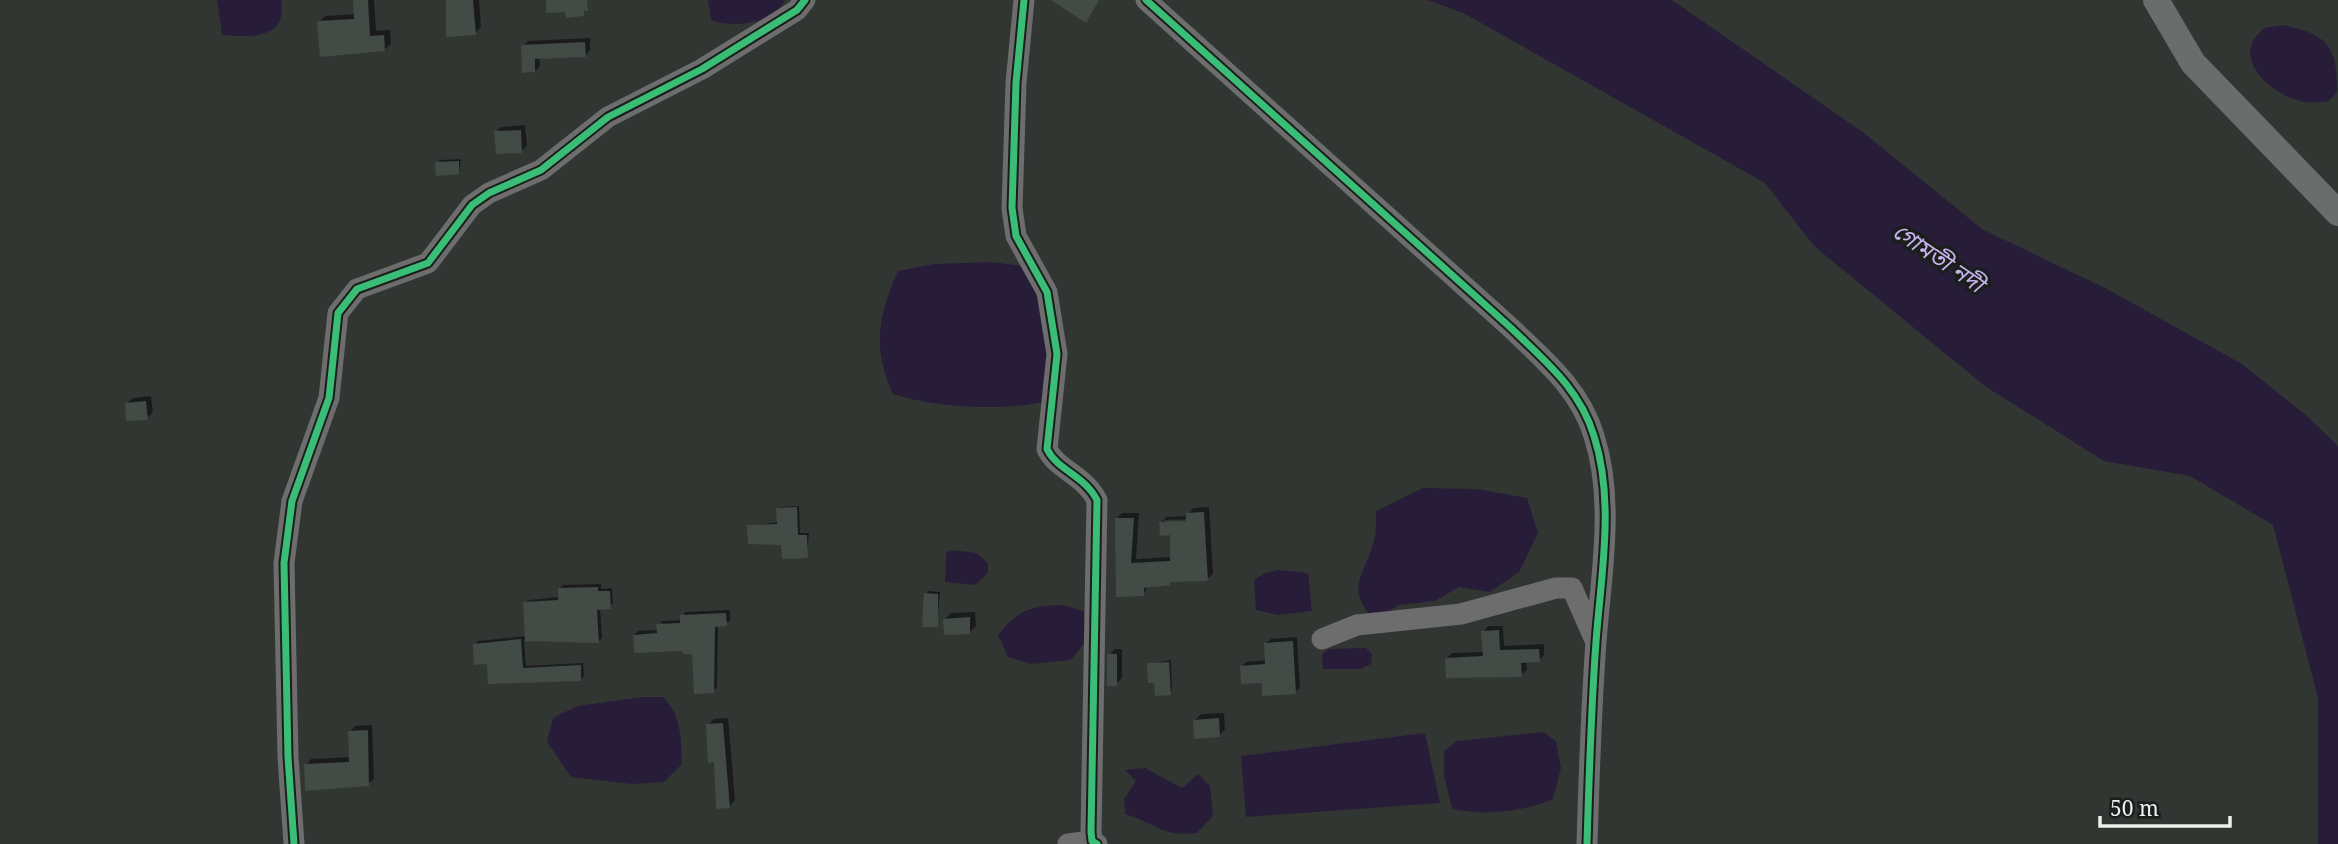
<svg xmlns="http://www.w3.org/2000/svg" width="2338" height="844" font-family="'Noto Serif','Noto Sans Bengali',serif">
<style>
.water{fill:#281d38}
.shadow{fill:#0007;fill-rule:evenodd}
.building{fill:#424b45}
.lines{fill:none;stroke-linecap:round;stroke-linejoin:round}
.minor{stroke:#6c6d6c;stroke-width:21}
.major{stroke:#6a6d6b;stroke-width:26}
.cycleway-casing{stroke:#1b1f1c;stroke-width:11}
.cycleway{stroke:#3abd76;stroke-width:7}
.labels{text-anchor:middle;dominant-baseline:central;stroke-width:7;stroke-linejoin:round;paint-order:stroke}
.water-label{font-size:23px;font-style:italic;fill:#c7b2ee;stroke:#1b1f1c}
</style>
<rect width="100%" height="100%" fill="#323633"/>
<path class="water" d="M 217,0 L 281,0 C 288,40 250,37 222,35 Z
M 708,0 L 785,0 C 774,25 733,28 711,20 Z
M 1428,0 L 1672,0 L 1864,133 L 1982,229 L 2109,290 L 2242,364 L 2307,416 L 2338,446 L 2338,844 L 2318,844 L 2318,698 L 2273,525 L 2190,476 L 2104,461 L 1986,387 L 1814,246 L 1765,183 L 1465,14 Z
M 2283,25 C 2327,34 2338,45 2337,93 L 2327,102 C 2320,102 2312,103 2305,102 C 2281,99 2239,69 2253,41 C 2255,36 2261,32 2264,28 Z
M 991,262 L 1024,266 L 1048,309 L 1051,360 L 1044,402 C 1000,411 937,408 893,394 C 872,348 878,316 898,271 L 934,264 Z
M 1423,488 L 1477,489 L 1527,498 L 1538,533 L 1519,572 L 1490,592 L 1459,587 L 1435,601 L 1399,605 L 1374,620 C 1345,587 1363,578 1373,544 C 1377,534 1376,522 1376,511 Z
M 951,550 L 977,553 L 988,563 L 988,573 L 975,585 L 945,582 L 946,553 Z
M 1278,570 L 1308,573 L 1312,611 L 1277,615 L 1256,610 L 1254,580 L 1265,573 Z
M 1063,605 L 1086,612 L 1087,640 L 1071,660 L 1031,664 L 1008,657 L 998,635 C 1019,609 1031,606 1063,605 Z
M 1366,648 L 1372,654 L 1371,664 L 1361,669 L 1323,669 L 1322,654 L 1329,649 Z
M 643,697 L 663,697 C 682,716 681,739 682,764 L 664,782 L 631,784 L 571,777 L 547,742 L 553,718 L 577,706 Z
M 1543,732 L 1556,741 L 1561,768 L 1553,799 C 1523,812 1484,816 1452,809 L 1444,775 L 1444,751 L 1457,741 Z
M 1425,733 L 1440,803 L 1246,817 L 1241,756 Z
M 1145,768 L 1182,788 L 1198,774 L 1210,786 L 1213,816 L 1197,833 C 1160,837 1158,824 1125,814 L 1124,799 L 1136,781 L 1125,770 Z"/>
<path class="shadow" d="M 355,0 L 374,0 L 376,31 L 390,30 L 391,44 L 384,50 L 319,22 L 325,16 L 355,14 Z
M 447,0 L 479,0 L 481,27 L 475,33 Z
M 590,38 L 590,50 L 586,55 L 539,57 L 540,66 L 535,71 L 523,46 L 528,41 Z
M 525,125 L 527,146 L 521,151 L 496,132 L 501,127 Z
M 461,159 L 459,173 L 437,163 L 440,160 Z
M 151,396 L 153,412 L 147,418 L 126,404 L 133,398 Z
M 799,506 L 800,533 L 809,533 L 807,556 L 749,526 L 779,522 L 780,507 Z
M 1209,507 L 1213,574 L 1207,579 L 1172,580 L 1149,585 L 1143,595 L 1118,595 L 1117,518 L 1122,513 L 1139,513 L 1136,559 L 1172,557 L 1171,533 L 1161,523 L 1166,517 L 1188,516 L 1193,508 ZM 1195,519 L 1195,522 L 1164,524 L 1164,520 Z
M 601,584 L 601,589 L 612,588 L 613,604 L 600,608 L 602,638 L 598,642 L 524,640 L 526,666 L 583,663 L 584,676 L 580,680 L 489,662 L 475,644 L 478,641 L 526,636 L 525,603 L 529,600 L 560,597 L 560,588 L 563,585 Z
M 928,591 L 940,592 L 937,625 L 926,594 Z
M 730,610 L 730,621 L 718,625 L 717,687 L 713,691 L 694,652 L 634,635 L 638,631 L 658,630 L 662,621 L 682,620 L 685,612 Z
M 975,612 L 976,626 L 970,632 L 945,619 L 951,613 Z
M 1488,626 L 1503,626 L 1504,646 L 1544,644 L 1544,655 L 1539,660 L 1526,661 L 1527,670 L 1521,675 L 1447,658 L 1452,653 L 1484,652 L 1483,632 Z
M 1297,637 L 1300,688 L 1295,692 L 1263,681 L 1242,666 L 1246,662 L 1267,660 L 1266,643 L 1271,639 Z
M 1115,649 L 1122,649 L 1122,678 L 1116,684 L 1109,655 Z
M 1171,660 L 1172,690 L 1170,693 L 1148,664 Z
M 1224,713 L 1225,729 L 1219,736 L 1194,721 L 1201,714 Z
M 728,718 L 735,800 L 729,807 L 708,725 L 714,719 Z
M 372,725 L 374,779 L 368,784 L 306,765 L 311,759 L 351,757 L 350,732 L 355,726 Z"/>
<path class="building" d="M 353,0 L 368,0 L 370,36 L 384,35 L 385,51 L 320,57 L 317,21 L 354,19 Z
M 446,0 L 473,0 L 476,35 L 446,37 Z
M 546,0 L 587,0 L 588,11 L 584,11 L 584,16 L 566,18 L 565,12 L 546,13 Z
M 1051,0 L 1099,0 L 1086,23 Z
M 585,42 L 586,57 L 535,59 L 535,72 L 522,73 L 521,45 Z
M 521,130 L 522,153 L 496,154 L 494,131 Z
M 459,161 L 459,174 L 436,176 L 435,162 Z
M 146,401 L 148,420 L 126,421 L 125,403 Z
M 797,507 L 798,535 L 807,535 L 808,558 L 782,559 L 781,545 L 748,544 L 747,525 L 777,524 L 776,508 Z
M 1204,512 L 1208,581 L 1170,582 L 1170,585 L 1144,588 L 1144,596 L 1116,597 L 1115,518 L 1134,518 L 1131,563 L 1170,561 L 1170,535 L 1160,536 L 1159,522 L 1186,521 L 1186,513 Z
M 598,587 L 598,591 L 610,591 L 611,609 L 597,610 L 599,643 L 525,641 L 523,602 L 558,600 L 558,588 Z
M 924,593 L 938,594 L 938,627 L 922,627 Z
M 726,613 L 727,626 L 715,627 L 714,693 L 694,694 L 692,654 L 683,654 L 683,651 L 634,653 L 633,635 L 657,633 L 656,624 L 680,623 L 680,615 Z
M 970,617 L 970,634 L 944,635 L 943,619 Z
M 1499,630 L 1500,650 L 1539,649 L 1540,662 L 1521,663 L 1522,677 L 1446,678 L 1445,658 L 1483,656 L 1481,631 Z
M 521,639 L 523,668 L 581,665 L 581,681 L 488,684 L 487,664 L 474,665 L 473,644 Z
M 1293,641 L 1296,694 L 1262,696 L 1262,683 L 1241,684 L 1240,666 L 1265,664 L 1264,643 Z
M 1107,654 L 1117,654 L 1117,686 L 1107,686 Z
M 1169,662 L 1171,695 L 1155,696 L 1154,683 L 1148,683 L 1147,663 Z
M 1219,718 L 1220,737 L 1194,739 L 1193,720 Z
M 723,723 L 730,808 L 716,809 L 714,762 L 708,763 L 706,724 Z
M 368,730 L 369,786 L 305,791 L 304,764 L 349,762 L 348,731 Z"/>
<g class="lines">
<path class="minor" d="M 1024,0 L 1016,83 L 1012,208 L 1016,236 L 1047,292 L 1057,354 L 1047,449 C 1057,470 1084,475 1097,500 L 1091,832 L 1092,841 L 1097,844
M 1146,0 L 1511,328 C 1545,361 1580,389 1594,436 C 1615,501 1601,575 1596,642 C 1591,709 1589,777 1587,844
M 1322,639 L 1357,625 L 1461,614 L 1556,588 L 1572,588 L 1594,638
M 294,844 L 288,757 L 284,563 L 292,501 L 329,398 L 338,313 L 357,289 L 428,263 L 472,205 L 489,193 L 541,170 L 608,117 L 702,69 L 797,10 L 805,0
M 1068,844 L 1092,841"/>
<path class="major" d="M 2156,0 L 2193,63 L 2338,213"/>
<g class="cycleway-casing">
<path id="cycleway" d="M 1024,0 L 1016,83 L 1012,208 L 1016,236 L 1047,292 L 1057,354 L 1047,449 C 1057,470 1084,475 1097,500 L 1091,832 L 1092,841 L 1097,844
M 1146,0 L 1511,328 C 1545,361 1580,389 1594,436 C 1615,501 1601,575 1596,642 C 1591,709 1589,777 1587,844
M 294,844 L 288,757 L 284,563 L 292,501 L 329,398 L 338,313 L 357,289 L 428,263 L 472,205 L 489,193 L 541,170 L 608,117 L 702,69 L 797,10 L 805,0"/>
</g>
<use href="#cycleway" class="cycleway"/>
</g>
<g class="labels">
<g class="water-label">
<text transform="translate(1939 257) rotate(34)">গোমতী নদী</text>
</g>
</g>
<path d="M2100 816v10h130v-10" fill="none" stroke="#edf2ee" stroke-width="3.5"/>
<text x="2110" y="816" font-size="21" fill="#edf2ee" stroke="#1b1f1c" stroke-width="5" paint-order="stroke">50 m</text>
</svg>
